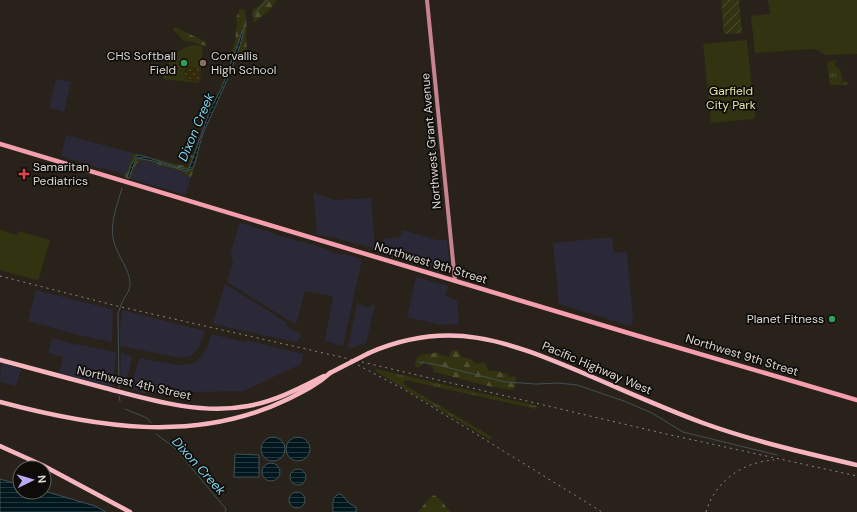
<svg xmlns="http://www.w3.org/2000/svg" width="857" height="512" font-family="'DM Sans',sans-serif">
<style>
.commercial{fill:#2b2838}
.grass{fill:url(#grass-tufts)}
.forest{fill:url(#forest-firs)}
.sand{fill:url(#sand-dots)}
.park{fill:#323311;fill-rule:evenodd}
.garden{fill:url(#garden-furrows)}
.water{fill:url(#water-rules);stroke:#425154}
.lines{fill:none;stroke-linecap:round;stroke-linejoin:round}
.stream{stroke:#425154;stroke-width:1}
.secondary{stroke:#c7838f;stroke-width:4}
.primary{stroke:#f69eae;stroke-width:4.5}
.trunk{stroke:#f7b5c0;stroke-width:4.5}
.rail{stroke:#8c8782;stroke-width:1;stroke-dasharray:2 4;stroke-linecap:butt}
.trunk-bridge{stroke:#f7b5c0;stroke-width:4.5}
.leisure-dot{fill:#2e9e5b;stroke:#0e0c09;stroke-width:1.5}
.education-dot{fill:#8d6e63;stroke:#0e0c09;stroke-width:1.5}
.health-dot{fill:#e0444e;stroke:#0e0c09;stroke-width:1.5}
.labels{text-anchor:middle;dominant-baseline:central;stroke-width:3.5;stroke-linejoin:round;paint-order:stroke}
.poi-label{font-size:12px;fill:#dcd8d3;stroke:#0e0c09;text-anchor:end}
.park-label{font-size:12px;fill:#e2e69c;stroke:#0e0c09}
.street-label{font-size:12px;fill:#dcd8d3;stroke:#0e0c09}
.water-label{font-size:13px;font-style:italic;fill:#79d6ee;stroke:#0e0c09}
</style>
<defs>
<pattern id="grass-tufts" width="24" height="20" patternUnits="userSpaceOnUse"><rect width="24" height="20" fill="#323311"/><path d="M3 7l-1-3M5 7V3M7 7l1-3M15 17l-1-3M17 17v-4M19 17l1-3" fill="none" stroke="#4f5033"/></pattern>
<pattern id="forest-firs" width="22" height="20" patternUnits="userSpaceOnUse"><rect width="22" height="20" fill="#323311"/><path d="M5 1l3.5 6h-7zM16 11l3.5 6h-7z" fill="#4f5033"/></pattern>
<pattern id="sand-dots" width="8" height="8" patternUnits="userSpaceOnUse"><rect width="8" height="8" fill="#322a09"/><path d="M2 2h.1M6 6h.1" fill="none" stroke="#4f482c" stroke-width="1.8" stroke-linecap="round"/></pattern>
<pattern id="garden-furrows" width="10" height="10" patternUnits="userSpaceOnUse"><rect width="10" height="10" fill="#323311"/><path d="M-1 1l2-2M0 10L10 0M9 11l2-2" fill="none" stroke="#4f5033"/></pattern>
<pattern id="water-rules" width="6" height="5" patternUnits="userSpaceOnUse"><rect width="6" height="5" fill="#00171e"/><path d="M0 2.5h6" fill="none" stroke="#25383e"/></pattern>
</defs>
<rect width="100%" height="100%" fill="#28221b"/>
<path class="commercial" d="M 56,79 L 71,82 L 64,112 L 49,108 Z
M 66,135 L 133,153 L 125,177 L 123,176 L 122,174 L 104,168 L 100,169 L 99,168 L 61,156 Z
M 143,160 L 183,172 L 185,175 L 191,177 L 185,195 L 131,179 L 136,165 Z
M 313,193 L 336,200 L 371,198 L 375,249 L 335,238 L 315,234 L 317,227 Z
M 241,223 L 271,232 L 276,235 L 285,237 L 300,242 L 304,242 L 326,249 L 335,253 L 342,255 L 344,254 L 362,259 L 343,346 L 325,341 L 333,296 L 305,291 L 296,325 L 227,282 L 233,263 L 231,253 L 232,248 L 239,224 Z
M 402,230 L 437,240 L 447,240 L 450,273 L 385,255 L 383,239 L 400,237 Z
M 612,237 L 614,253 L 627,252 L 633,321 L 631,326 L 559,304 L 553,243 Z
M 416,277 L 448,286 L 445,296 L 457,300 L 459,324 L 441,325 L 407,317 Z
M 225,284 L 286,322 L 286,326 L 299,333 L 301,336 L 297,342 L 295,342 L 213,324 Z
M 36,290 L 111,309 L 113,311 L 112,342 L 75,334 L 28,321 Z
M 357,304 L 370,308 L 372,304 L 375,305 L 366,343 L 349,349 L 348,347 Z
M 122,310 L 205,331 L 199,347 L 191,356 L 180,358 L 120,346 L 120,327 Z
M 211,334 L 245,342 L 246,340 L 303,354 L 301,364 L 244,391 L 142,393 L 134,390 L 132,388 L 132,383 L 139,358 L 178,365 L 190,364 L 197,361 L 202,355 L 207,348 Z
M 52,338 L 73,344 L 81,345 L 116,352 L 116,358 L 114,374 L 111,387 L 59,373 L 63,357 L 48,353 Z
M 121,353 L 130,356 L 132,358 L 126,384 L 122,388 L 120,379 Z
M 1,363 L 21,369 L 16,386 L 0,382 Z"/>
<path class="grass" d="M 834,60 L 838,60 L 835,62 L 835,66 L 840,69 L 841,76 L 842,76 L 843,82 L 847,81 L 848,84 L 853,84 L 842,85 L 841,78 L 841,85 L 830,85 L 827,63 Z
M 376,369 L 537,406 L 536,409 L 405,380 L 403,384 L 492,437 L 490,440 L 375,371 Z"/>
<path class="forest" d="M 264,0 L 277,0 L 268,12 L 254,22 L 252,9 L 258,7 Z
M 240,9 L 245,10 L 247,31 L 246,39 L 247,51 L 244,51 L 244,59 L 240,59 L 236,57 L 244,31 L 243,30 L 234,56 L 230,55 L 235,42 L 237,22 L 236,18 Z
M 175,27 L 206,42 L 206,46 L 192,42 L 183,41 L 179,35 L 173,30 Z
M 133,153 L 188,167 L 191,155 L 194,156 L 189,169 L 186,170 L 139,155 L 134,158 L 127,178 L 125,177 Z
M 196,156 L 198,157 L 191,177 L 185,175 L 183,172 L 143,160 L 136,164 L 131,179 L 129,178 L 136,159 L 138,158 L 188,171 L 193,167 Z
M 457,350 L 462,357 L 470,359 L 476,364 L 484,362 L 489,371 L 497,371 L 507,374 L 509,377 L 515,376 L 516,378 L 515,388 L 512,390 L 488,386 L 434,372 L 433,367 L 425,362 L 422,364 L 418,368 L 415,366 C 417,349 426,357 436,352 L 442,355 L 449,357 L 451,351 Z
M 434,495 L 442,501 L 446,507 L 451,512 L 418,512 C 421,508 430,497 434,495 Z"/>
<path class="sand" d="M 190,66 L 195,66 L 197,69 L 200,68 L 199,79 L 196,81 L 185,79 L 186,77 L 184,71 Z"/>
<path class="park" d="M 768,0 L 857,0 L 857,54 L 825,55 L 818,50 L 810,49 L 755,53 L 751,16 L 770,14 Z
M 746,40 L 747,41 L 755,118 L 753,119 L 711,123 L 703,44 Z
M 195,45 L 203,46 L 200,80 L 197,83 L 163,79 C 165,62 177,47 195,45 ZM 188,66 L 193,66 L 197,69 L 200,69 L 199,79 L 196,81 L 185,79 L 186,77 L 184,71 Z
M 0,230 L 17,235 L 18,231 L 50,240 L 39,278 L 37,280 L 0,270 Z"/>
<path class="garden" d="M 721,0 L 739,0 L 742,33 L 724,34 Z"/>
<path class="water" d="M 243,30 L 244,31 C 235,66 219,98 204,131 C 199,143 198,157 192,169 L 186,171 L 153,161 L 138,158 L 136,159 L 129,178 L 127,178 L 131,165 L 137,155 C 148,156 183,171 189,169 L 210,110 L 222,87 Z
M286 449a12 12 0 1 1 24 0a12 12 0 1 1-24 0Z
M261 449a12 12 0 1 1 24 0a12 12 0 1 1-24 0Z
M 235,454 L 259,455 L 259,477 L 234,477 Z
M262 472a9 9 0 1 1 18 0a9 9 0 1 1-18 0Z
M290 477a8 8 0 1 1 16 0a8 8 0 1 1-16 0Z
M 0,479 L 20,485 L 20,492 L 44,491 L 95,506 L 106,512 L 0,512 Z
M289 500a8 8 0 1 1 16 0a8 8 0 1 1-16 0Z
M 340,494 L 342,495 L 349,503 L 356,507 L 356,512 L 333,512 C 333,505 331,496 340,494 Z"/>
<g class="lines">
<path class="stream" d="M 253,15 L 267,0
M 243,30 L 246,21
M 419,362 L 434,364 L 505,382 L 536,384 L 558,383 L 577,385 L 624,401 L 652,413 L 683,432 L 777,455
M 119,388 L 118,314 C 119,311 120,308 121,305 C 123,298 131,291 130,282 C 129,269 119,258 115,245 C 108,227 117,206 122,188
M 119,396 L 120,401
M 125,409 L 147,418 L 151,423
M 156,434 L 175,448 L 226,509 L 225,512"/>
<path class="secondary" d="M 427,0 L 455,281"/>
<path class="primary" d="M 0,144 L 635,335 L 857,400"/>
<path class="trunk" d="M 369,353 C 449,318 507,341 583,373 C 623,390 662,408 703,423 C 753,441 805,453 857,465
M 0,360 C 35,369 70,379 105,388 C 151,400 200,415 248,406 C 276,401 300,388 324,376
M 0,402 C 94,427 195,444 286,400 C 302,392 317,385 330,373
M 0,446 L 42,465 L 130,512"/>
<path class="rail" d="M 0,276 L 117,306 L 341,357 L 666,434 L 857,476
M 358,365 L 405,390 L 602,512
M 706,512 C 715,481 743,462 774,460"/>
<path class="trunk-bridge" d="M 330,373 L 369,353"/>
</g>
<g class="leisure-dot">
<circle cx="184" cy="63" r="4"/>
<circle cx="832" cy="319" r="4"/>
</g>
<circle class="education-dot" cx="203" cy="63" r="4"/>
<path class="health-dot" d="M22 168h4v4h4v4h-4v4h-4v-4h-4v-4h4z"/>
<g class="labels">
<g class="poi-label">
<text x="176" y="56">CHS Softball<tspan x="176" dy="14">Field</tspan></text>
<text x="211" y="56" text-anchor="start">Corvallis<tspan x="211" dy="14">High School</tspan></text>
<text x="33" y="167" text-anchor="start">Samaritan<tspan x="33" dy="14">Pediatrics</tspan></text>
<text x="824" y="319">Planet Fitness</text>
</g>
<g class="park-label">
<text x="731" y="91">Garfield<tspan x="731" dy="14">City Park</tspan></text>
</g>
<g class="street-label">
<text transform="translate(431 141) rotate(-95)">Northwest Grant Avenue</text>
<text transform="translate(431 263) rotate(17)">Northwest 9th Street</text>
<text transform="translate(742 355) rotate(17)">Northwest 9th Street</text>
<text transform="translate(597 368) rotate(23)">Pacific Highway West</text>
<text transform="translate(134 383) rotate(13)">Northwest 4th Street</text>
</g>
<g class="water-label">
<text transform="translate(196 127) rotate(-67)">Dixon Creek</text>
<text transform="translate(199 466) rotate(48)">Dixon Creek</text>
</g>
</g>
<g transform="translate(32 480) rotate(85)"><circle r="19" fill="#0e0c09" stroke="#605e5a"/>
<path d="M0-3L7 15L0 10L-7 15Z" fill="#b9abf7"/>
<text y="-6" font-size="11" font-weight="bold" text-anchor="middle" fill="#dcd8d3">N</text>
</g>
</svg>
